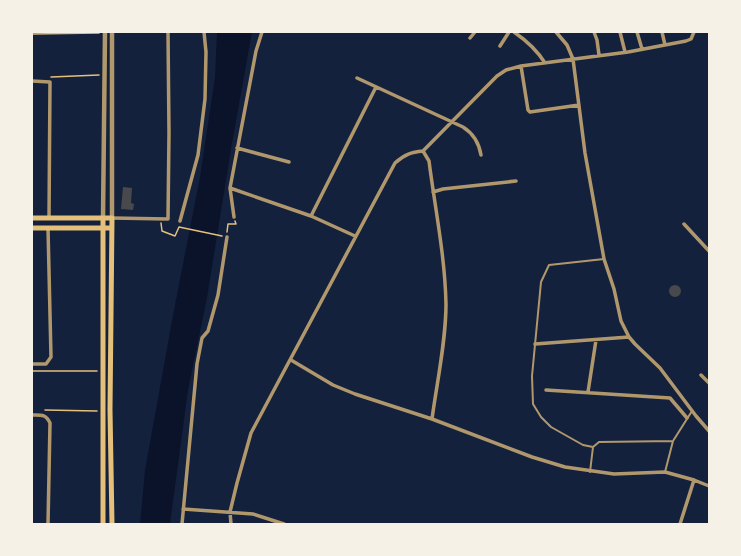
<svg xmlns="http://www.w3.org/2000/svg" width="741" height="556" font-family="'PT Sans',sans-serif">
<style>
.water{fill:#0b132b}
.building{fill:#48494c}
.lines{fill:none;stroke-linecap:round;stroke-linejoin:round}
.path{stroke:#e5c07b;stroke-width:1.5}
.service{stroke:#b1986c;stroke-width:2}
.minor{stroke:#b1986c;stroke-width:3.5}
.tertiary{stroke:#b1986c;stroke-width:4.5}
.secondary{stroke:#e5c07b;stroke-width:5}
</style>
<rect width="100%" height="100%" fill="#14213d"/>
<path class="water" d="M 217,32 L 252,32 L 231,149 L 207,298 L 188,390 L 170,524 L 140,524 L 145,470 L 173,315 L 200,177 L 215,77 Z"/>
<path class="building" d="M 123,187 L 132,188 L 131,203 L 134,204 L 133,210 L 121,209 Z
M669 291a6 6 0 1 1 12 0a6 6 0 1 1-12 0Z"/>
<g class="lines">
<path class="path" d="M 32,34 L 99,33
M 51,77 L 99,75
M 161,223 L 162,231 L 175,236 L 179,227 L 222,236
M 227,232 L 228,224 L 236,224 L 235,221
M 32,371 L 97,371
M 45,410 L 97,411"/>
<path class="service" d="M 593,447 L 583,445 L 551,427 L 541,417 L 533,404 L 532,376 L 541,282 L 549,265 L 604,259
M 590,472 L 593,447 L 599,442 L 673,441
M 665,472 L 673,441 L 692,411"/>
<path class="minor" d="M 514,32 C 527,41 537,50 545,63
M 556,32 L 567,45 L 573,59 L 585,153 L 604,259 L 614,289 L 621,321 L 629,337 L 635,344 L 660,368 L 696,416 L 709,431
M 594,32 L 597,40 L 599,55
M 620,32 L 625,52
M 637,32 L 642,49
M 662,32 L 665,45
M 470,38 L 475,32
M 500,46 L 509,32
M 521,66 L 528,110 L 530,112 L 579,105
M 357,78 L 463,127 C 474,134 479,143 481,155
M 32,81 L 50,82 L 49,218
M 237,148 L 289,162
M 423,151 L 429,161 C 435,208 445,256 446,304 C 446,341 437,382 432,419
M 230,188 L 311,216 L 355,236
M 433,192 L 443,189 L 516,181
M 311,216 L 376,87
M 234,217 L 230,188 L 256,51 L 262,32
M 112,218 L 168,219 L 169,133 L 168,32
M 180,221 L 198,155 L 205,99 L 206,52 L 204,32
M 684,224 L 709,251
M 535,344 L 629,337
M 291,360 L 333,385 L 355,394 L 432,419 L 532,457 L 565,467 L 614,474 L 665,472 L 694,480 L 709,486
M 32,364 L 46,364 L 51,357 L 48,228
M 701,375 L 709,383
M 546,390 L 670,398 L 687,418
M 588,392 L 596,340
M 32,415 C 41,415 46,414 50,423 L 48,524
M 183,509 L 253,514 L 284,524
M 182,524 L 197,364 L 202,338 L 208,331 L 218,295 L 227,237
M 231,524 L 230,512 L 237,483 L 251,433 L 395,163 C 404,155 411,152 423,151 L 497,76 L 506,70 L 521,66 L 628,52 L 686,41 L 691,39 L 694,32
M 680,524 L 694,480"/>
<path class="tertiary" d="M 112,32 L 112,218
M 103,218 L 105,32"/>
<path class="secondary" d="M 32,218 L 112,218 L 110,410 L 112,524
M 32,228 L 112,228
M 103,524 L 103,218"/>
</g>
<rect width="741" height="556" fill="none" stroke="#f6f1e7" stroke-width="66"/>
</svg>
